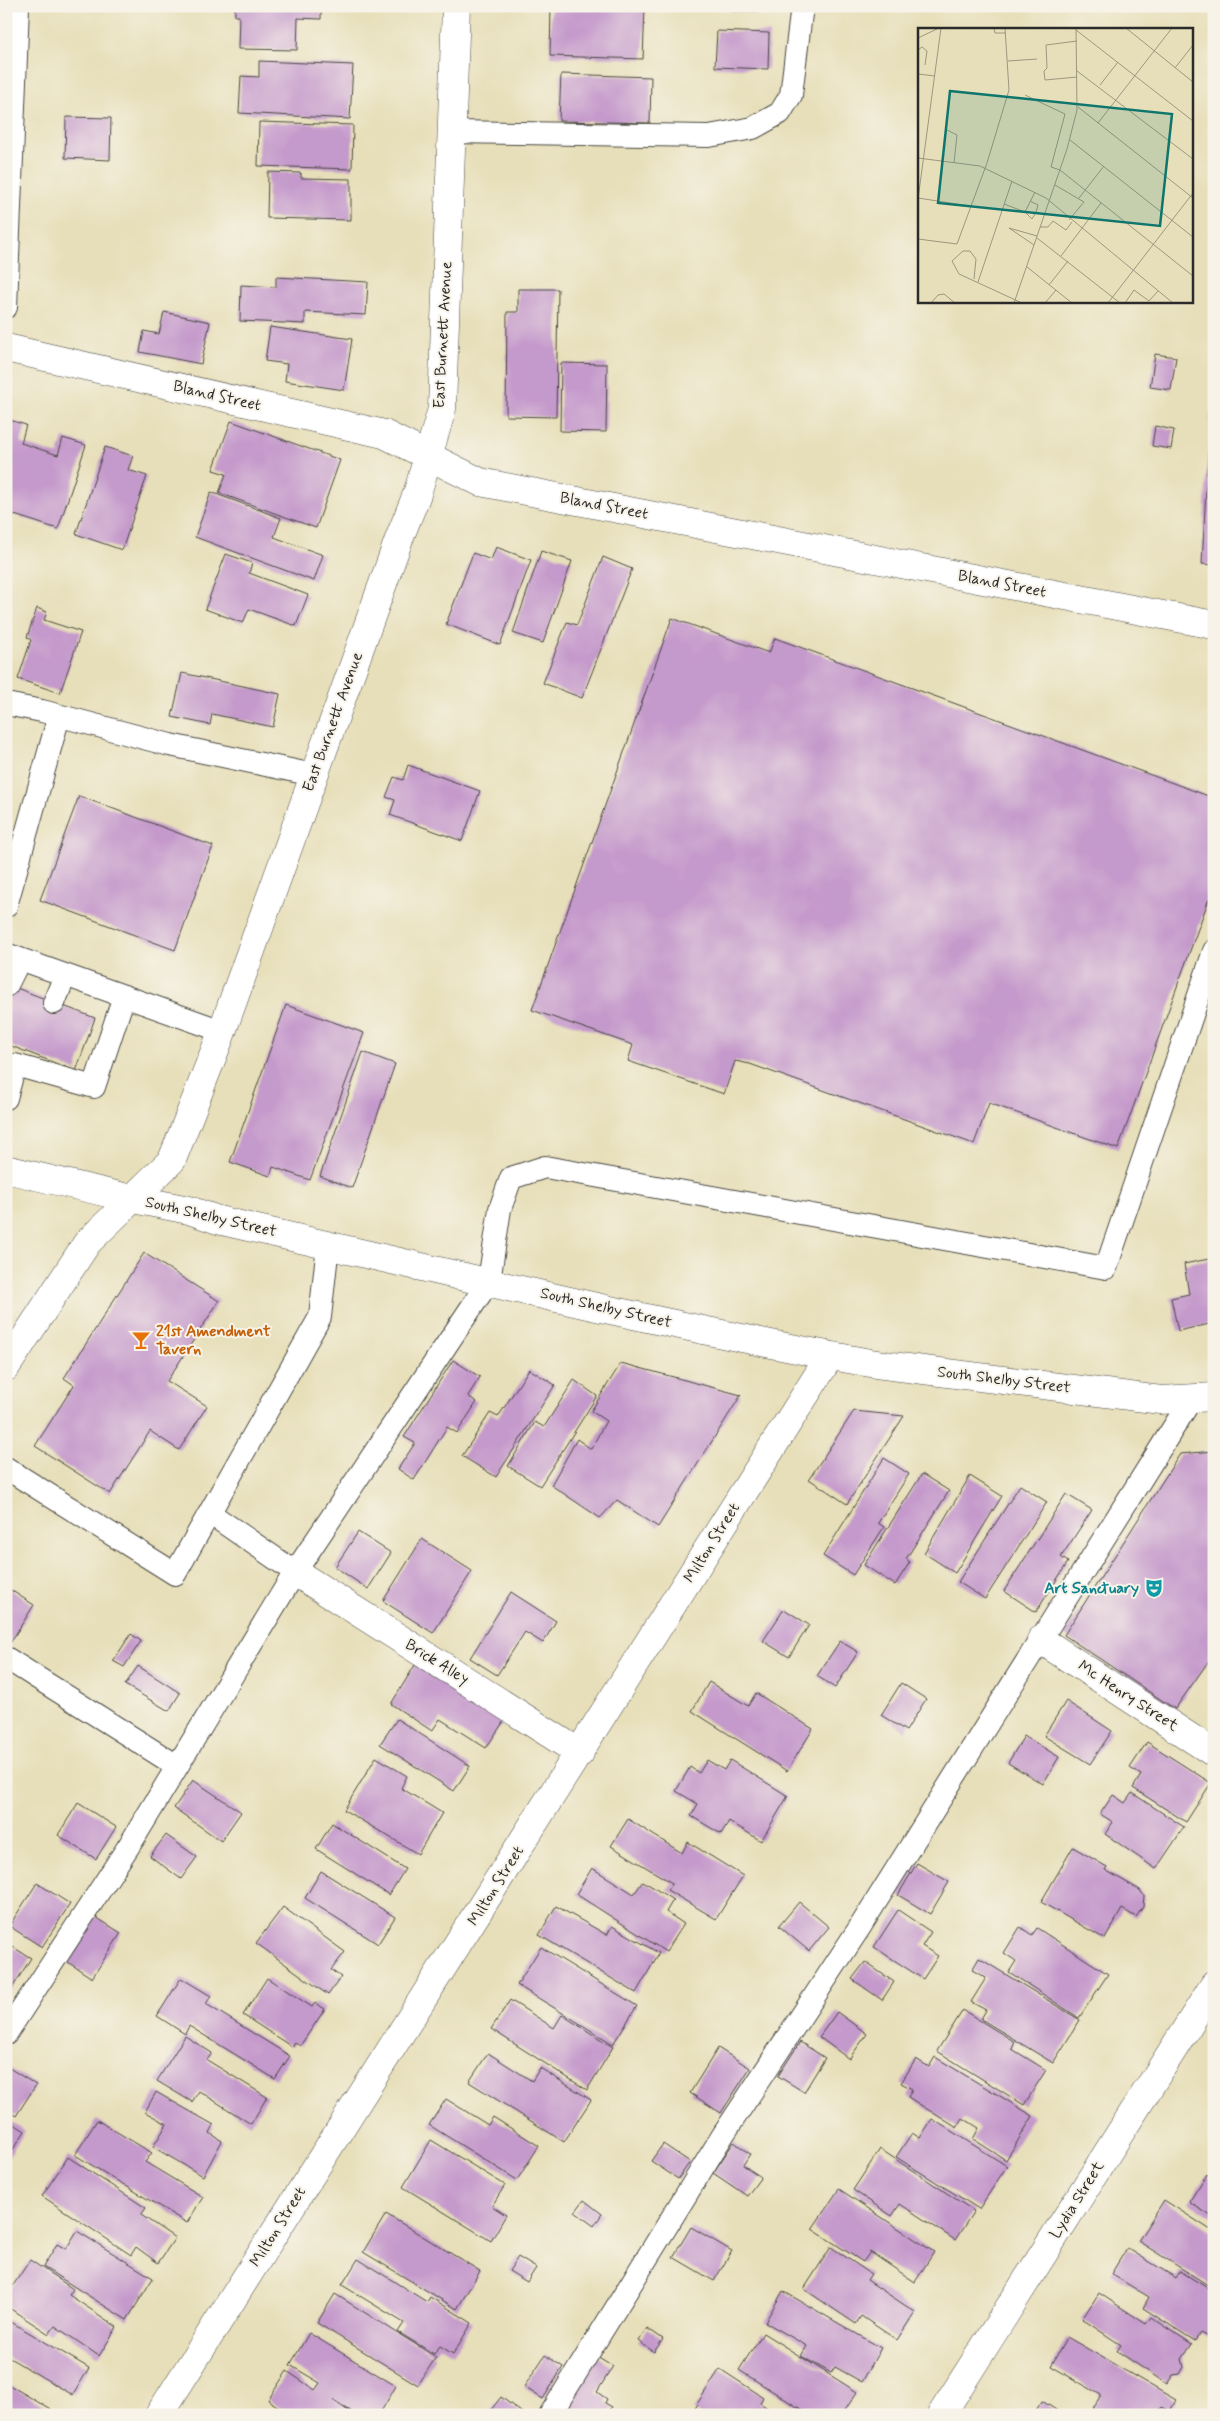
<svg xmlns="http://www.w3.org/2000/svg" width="1220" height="2421" font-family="Mynerve,sans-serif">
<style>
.building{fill:#c499cb}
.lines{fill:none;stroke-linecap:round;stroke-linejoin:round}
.service-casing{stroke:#474640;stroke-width:24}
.minor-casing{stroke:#474640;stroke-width:29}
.tertiary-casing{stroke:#474640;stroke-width:29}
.secondary-casing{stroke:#474640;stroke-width:29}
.service{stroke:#fff;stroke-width:22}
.minor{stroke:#fff;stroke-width:28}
.tertiary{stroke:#fff;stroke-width:28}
.secondary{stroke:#fff;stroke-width:28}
.labels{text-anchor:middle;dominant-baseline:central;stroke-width:4;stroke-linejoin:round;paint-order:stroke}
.street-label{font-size:16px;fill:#2b2b2b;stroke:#f7f3e8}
.food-label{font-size:16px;font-weight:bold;fill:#c56008;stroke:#f7f3e8;text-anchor:start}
.culture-label{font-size:16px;font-weight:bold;fill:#0d838f;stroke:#f7f3e8;text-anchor:end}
.inset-road{fill:none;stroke:#9c9780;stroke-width:1}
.view{fill:#0f766e;fill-opacity:0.15;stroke:#0f766e;stroke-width:2.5}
.inset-edge{fill:none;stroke:#2b2b2b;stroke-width:2.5}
</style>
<rect width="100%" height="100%" fill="#f7f3e8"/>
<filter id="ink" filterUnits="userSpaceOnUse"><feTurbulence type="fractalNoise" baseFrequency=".02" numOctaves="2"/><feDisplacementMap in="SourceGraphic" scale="10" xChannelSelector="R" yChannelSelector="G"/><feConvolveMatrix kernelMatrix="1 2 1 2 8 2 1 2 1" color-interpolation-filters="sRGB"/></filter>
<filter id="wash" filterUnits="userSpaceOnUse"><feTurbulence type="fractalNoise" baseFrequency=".0096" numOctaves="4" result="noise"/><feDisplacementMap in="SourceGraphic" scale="20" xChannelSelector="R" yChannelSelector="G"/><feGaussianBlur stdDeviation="1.12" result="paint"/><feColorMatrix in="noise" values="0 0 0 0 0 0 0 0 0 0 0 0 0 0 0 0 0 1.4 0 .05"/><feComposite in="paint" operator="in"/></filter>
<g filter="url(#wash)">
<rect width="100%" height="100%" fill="#e7dfb9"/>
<g id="blocks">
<path class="building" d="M 235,6 L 321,6 L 321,19 L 298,18 L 297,50 L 238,49 L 239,16 L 235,16 Z
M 551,6 L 645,6 L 643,59 L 550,56 Z
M 731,6 L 768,6 L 768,11 L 732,11 Z
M 717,31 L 769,33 L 768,69 L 715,67 Z
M 259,61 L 353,65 L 350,119 L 239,113 L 241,76 L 259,77 Z
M 561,74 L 651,77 L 650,123 L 559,121 Z
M 66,117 L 111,118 L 110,160 L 65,158 Z
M 259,122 L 353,125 L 352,169 L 258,166 Z
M 268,172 L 301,173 L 301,178 L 351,179 L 351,220 L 267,218 Z
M 276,277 L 368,282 L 366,315 L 305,312 L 305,324 L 240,321 L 241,285 L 276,287 Z
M 518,289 L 558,289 L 556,417 L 506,416 L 507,312 L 518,312 Z
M 164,312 L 210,322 L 201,364 L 140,352 L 144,331 L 159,334 Z
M 270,327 L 352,339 L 344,390 L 285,381 L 287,364 L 265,361 Z
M 1155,354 L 1176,357 L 1171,390 L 1150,387 Z
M 561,363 L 607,364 L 606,432 L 560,431 Z
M 1210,413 L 1214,413 L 1214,565 L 1202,564 Z
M 6,419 L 26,425 L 21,443 L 58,455 L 63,438 L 86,445 L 58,529 L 8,513 L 6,517 Z
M 231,421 L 340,460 L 316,528 L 219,493 L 226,474 L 213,470 Z
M 1155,426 L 1174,430 L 1171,449 L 1152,446 Z
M 105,447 L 133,456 L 128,470 L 147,476 L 122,550 L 76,534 Z
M 211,492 L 281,518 L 274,537 L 323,555 L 314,581 L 195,537 Z
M 496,547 L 531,560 L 500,645 L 446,624 L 473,553 L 491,560 Z
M 541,551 L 572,561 L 543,643 L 513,633 Z
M 226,554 L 252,563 L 249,573 L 308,595 L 296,626 L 249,609 L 243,623 L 205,609 Z
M 603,557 L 632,569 L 582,698 L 543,683 L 567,622 L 577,625 Z
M 37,608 L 47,612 L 44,620 L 81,632 L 60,693 L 18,679 L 31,640 L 27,637 Z
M 672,618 L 769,653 L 775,638 L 1214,798 L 1214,885 L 1118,1149 L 989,1103 L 974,1144 L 750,1064 L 735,1061 L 724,1094 L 628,1061 L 633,1045 L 532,1010 Z
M 182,673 L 280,694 L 273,727 L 212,714 L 210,725 L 172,717 Z
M 408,765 L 480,791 L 462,841 L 390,815 L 395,800 L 386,797 L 394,777 L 403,780 Z
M 79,796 L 213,846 L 175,950 L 40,900 Z
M 6,984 L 95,1018 L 76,1071 L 6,1044 Z
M 286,1005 L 364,1033 L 310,1180 L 273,1167 L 270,1176 L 230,1162 Z
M 363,1052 L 395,1064 L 352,1188 L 320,1176 Z
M 144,1253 L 219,1301 L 167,1381 L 207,1406 L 179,1450 L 150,1431 L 110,1494 L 35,1446 L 74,1385 L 64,1378 Z
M 1214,1258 L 1214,1323 L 1178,1331 L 1171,1298 L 1189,1294 L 1184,1264 Z
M 453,1360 L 480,1377 L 468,1396 L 477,1402 L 457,1433 L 447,1427 L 414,1480 L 398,1469 L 415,1443 L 404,1437 Z
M 621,1363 L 741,1395 L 658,1527 L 617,1500 L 600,1518 L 551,1485 L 577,1439 L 591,1449 L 606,1421 L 591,1411 Z
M 529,1369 L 555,1385 L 496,1477 L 462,1456 L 490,1413 L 498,1417 Z
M 574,1380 L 597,1396 L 540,1486 L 508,1466 L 535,1422 L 544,1427 Z
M 854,1411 L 904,1416 L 847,1504 L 809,1479 Z
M 1214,1451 L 1214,1666 L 1208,1662 L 1175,1709 L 1064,1635 L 1180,1454 Z
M 884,1458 L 909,1474 L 878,1523 L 884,1527 L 853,1575 L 823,1556 Z
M 922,1474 L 949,1491 L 906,1559 L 910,1562 L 895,1585 L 864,1565 Z
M 970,1476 L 1002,1496 L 955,1573 L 924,1553 Z
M 1020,1485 L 1047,1502 L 985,1599 L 958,1582 Z
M 1066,1494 L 1092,1510 L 1061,1557 L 1068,1562 L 1036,1612 L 1004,1591 Z
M 358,1532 L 391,1553 L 368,1589 L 335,1567 Z
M 422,1539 L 472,1571 L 433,1633 L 383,1601 Z
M 6,1587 L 34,1605 L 10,1643 L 6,1641 Z
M 511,1592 L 556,1621 L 543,1643 L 525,1632 L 497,1675 L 470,1658 Z
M 784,1609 L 809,1625 L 789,1657 L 763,1641 Z
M 131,1634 L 141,1641 L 124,1667 L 113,1661 Z
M 840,1641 L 858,1652 L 835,1688 L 817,1676 Z
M 415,1665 L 504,1721 L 486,1748 L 440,1719 L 432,1731 L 391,1704 Z
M 138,1666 L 180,1693 L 169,1711 L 125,1685 Z
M 709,1682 L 748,1706 L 756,1693 L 813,1729 L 787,1771 L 692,1711 Z
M 901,1683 L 926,1699 L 906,1731 L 881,1715 Z
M 1066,1701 L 1112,1731 L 1090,1764 L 1044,1736 Z
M 397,1719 L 470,1766 L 454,1791 L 380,1744 Z
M 1024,1736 L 1059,1757 L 1043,1784 L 1008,1763 Z
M 1147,1742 L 1211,1783 L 1186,1822 L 1133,1788 L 1141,1775 L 1130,1768 Z
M 376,1757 L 407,1776 L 401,1788 L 442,1813 L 418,1854 L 344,1810 Z
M 707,1760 L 724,1770 L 730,1760 L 788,1796 L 761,1841 L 729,1821 L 721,1834 L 691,1816 L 698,1804 L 676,1791 L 690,1767 L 699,1773 Z
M 193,1780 L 241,1812 L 221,1841 L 174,1808 Z
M 1132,1793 L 1184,1827 L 1156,1869 L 1105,1834 L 1113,1822 L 1100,1814 L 1113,1795 L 1125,1803 Z
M 78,1803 L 116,1827 L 96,1859 L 58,1835 Z
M 628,1819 L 682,1853 L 688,1842 L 743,1876 L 716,1919 L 667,1890 L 672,1883 L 611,1846 Z
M 332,1823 L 405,1869 L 389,1895 L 316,1849 Z
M 166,1835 L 197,1857 L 181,1879 L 150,1856 Z
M 1073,1847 L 1107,1867 L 1105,1870 L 1140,1890 L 1144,1896 L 1143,1907 L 1136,1917 L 1122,1909 L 1105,1939 L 1041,1902 Z
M 917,1863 L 949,1882 L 930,1914 L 898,1895 Z
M 592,1868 L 634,1894 L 643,1881 L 673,1900 L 666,1912 L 684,1924 L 666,1952 L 576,1894 Z
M 321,1871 L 395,1917 L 378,1944 L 305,1898 Z
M 37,1883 L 70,1904 L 42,1947 L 9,1926 Z
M 799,1902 L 829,1927 L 809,1951 L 779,1926 Z
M 556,1906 L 607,1935 L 612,1926 L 659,1953 L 636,1993 L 539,1935 Z
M 283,1907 L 345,1952 L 331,1970 L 341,1977 L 328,1995 L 256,1943 Z
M 898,1910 L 931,1932 L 922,1946 L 938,1956 L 923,1979 L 874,1947 Z
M 94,1916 L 121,1933 L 92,1978 L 66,1961 Z
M 1020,1927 L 1032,1935 L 1037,1928 L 1108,1974 L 1079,2018 L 1009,1972 L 1016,1961 L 1004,1953 Z
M 6,1943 L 31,1958 L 9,1993 L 6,1991 Z
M 541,1947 L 637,2006 L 613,2044 L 517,1985 Z
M 979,1958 L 1080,2020 L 1053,2063 L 981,2019 L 986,2010 L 971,2002 L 986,1978 L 972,1970 Z
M 865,1962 L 894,1982 L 882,2000 L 852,1979 Z
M 181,1978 L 211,1996 L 206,2004 L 290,2056 L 275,2079 L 189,2026 L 185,2034 L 157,2016 Z
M 267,1978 L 312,2007 L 315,2003 L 325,2009 L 300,2046 L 295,2042 L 292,2047 L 243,2015 Z
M 510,2000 L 554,2028 L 562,2015 L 613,2047 L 587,2090 L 491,2029 Z
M 963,2010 L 1015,2042 L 1012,2049 L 1046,2070 L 1024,2105 L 937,2051 Z
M 837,2012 L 867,2034 L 849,2059 L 819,2037 Z
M 185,2036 L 212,2053 L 207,2060 L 267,2097 L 251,2124 L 199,2091 L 192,2102 L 157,2081 Z
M 800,2042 L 825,2058 L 804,2092 L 778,2076 Z
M 718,2048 L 750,2068 L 721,2113 L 690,2093 Z
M 488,2053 L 532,2081 L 540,2068 L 591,2100 L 564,2142 L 469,2082 Z
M 935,2057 L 1033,2116 L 1006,2160 L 973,2139 L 979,2128 L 963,2118 L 957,2128 L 908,2097 L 912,2089 L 901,2083 L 916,2059 L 929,2067 Z
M 6,2066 L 36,2085 L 16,2116 L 6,2110 Z
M 156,2092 L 214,2125 L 210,2133 L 222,2141 L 203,2176 L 153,2147 L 167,2124 L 145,2112 Z
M 446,2099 L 488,2125 L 493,2117 L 539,2146 L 517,2180 L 429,2125 Z
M 6,2119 L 25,2131 L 6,2160 Z
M 932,2119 L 1007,2166 L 979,2209 L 896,2157 L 912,2133 L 920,2138 Z
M 97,2120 L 152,2153 L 145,2162 L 203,2197 L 187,2223 L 75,2155 Z
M 431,2140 L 505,2185 L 492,2206 L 506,2215 L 491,2241 L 403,2187 Z
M 734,2142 L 750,2154 L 743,2165 L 761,2177 L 747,2196 L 713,2173 Z
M 663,2144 L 690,2162 L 678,2179 L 651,2161 Z
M 880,2149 L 974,2211 L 955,2240 L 900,2204 L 892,2216 L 853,2190 Z
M 68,2157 L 146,2208 L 141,2215 L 175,2238 L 158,2263 L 136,2247 L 131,2255 L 42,2196 Z
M 1207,2174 L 1214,2178 L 1214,2218 L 1189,2202 Z
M 839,2189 L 934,2252 L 915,2282 L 870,2252 L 863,2262 L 812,2229 Z
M 584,2200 L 602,2214 L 594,2226 L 575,2212 Z
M 1164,2200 L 1214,2232 L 1214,2282 L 1211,2287 L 1138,2241 Z
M 386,2214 L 480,2271 L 457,2309 L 363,2252 Z
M 691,2227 L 732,2251 L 714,2281 L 673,2257 Z
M 77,2231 L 153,2278 L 127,2320 L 43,2267 L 57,2244 L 66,2249 Z
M 831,2247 L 871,2274 L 867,2280 L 915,2312 L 897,2340 L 861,2316 L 856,2324 L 804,2289 Z
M 1127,2248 L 1176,2278 L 1180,2271 L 1214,2292 L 1214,2310 L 1209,2319 L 1214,2322 L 1214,2328 L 1208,2337 L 1200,2333 L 1195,2341 L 1143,2308 L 1149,2297 L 1111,2274 Z
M 518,2257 L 536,2268 L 527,2282 L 509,2271 Z
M 358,2259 L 427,2302 L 430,2297 L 472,2323 L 453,2354 L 440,2346 L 434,2354 L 398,2332 L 404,2323 L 342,2285 Z
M 30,2260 L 73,2289 L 69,2295 L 117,2327 L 99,2356 L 55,2326 L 49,2334 L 6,2306 L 6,2296 Z
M 783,2291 L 881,2348 L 862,2382 L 835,2367 L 831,2373 L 801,2356 L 807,2346 L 765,2322 Z
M 1099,2293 L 1146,2324 L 1151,2317 L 1192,2344 L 1182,2359 L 1184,2367 L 1180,2374 L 1173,2375 L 1167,2384 L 1117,2351 L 1121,2345 L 1082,2319 Z
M 335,2294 L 436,2357 L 418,2385 L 317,2323 Z
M 6,2319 L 89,2368 L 73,2395 L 6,2356 Z
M 647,2328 L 663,2339 L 654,2352 L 638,2341 Z
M 309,2333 L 396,2386 L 379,2415 L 357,2415 L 333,2400 L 354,2415 L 291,2415 L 268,2400 L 287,2371 L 315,2390 L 320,2383 L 290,2365 Z
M 763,2333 L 857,2392 L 842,2415 L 810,2415 L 739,2370 Z
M 1067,2337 L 1176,2400 L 1170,2411 L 1162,2407 L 1157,2415 L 1105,2415 L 1093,2408 L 1101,2395 L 1051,2366 Z
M 545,2355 L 563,2367 L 543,2399 L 524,2387 Z
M 597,2356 L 613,2366 L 597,2392 L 607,2399 L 605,2403 L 612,2407 L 607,2415 L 560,2415 Z
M 720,2369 L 763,2397 L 760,2403 L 778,2415 L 700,2415 L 693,2410 Z
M 6,2383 L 53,2411 L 51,2415 L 6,2415 Z
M 501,2397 L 525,2415 L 487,2415 Z
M 1042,2401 L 1053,2408 L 1063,2415 L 1033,2415 Z"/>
</g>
</g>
<g filter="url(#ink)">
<use href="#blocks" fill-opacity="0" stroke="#474640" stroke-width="1"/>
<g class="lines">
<g class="service-casing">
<path id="service" d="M 451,132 L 709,136 L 753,128 L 780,113 L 791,95 L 802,6
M 6,307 L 18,6
M 6,704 L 42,711 L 170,745 L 314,775
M 6,906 L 59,716
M 6,954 L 222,1031
M 7,985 L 20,959
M 54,1003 L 65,975
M 6,1098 L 15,1065 L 94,1087 L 124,996
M 6,1468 L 175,1574 L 320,1317 L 328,1245
M 211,1514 L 295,1572
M 6,1658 L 177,1766
M 6,2034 L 132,1841 L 295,1572 L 489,1281 L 500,1209 L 511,1178 L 545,1167 L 1106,1268 L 1214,951
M 550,2415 L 723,2135 L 860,1927 L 1192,1398"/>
</g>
<g class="minor-casing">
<path id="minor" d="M 6,348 L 384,434 L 480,482 L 1214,625
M 295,1572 L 580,1753
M 1041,1640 L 1214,1753
M 159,2415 L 830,1356
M 941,2415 L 1214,1985"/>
</g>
<g class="tertiary-casing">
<path id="tertiary" d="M 6,1367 L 87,1243 L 172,1160 L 219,1040 L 399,539 L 417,494 L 442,409 L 456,6"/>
</g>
<g class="secondary-casing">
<path id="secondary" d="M 6,1169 L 133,1199 L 189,1210 L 218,1220 C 437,1270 655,1324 876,1364 L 1161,1400 L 1214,1397"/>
</g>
<use href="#service" class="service"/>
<use href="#minor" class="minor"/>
<use href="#tertiary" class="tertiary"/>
<use href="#secondary" class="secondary"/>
</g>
</g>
<defs>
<g id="bar-bare" transform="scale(1.5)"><path d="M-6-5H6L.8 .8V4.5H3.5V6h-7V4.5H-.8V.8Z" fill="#e8710a" stroke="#f7f3e8" stroke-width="2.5" paint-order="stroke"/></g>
<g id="theatre-bare" transform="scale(1.5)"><path d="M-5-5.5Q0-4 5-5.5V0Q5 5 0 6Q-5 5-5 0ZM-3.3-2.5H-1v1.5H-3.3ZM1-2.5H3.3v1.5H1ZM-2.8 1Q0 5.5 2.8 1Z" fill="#0f9aa8" stroke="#f7f3e8" stroke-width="2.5" paint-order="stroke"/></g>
</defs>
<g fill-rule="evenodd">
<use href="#bar-bare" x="141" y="1340"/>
<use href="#theatre-bare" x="1154" y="1588"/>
</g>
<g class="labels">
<g class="street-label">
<text transform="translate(443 335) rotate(-87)">East Burnett Avenue</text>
<text transform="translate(217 396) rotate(13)">Bland Street</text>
<text transform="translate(604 506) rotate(11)">Bland Street</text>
<text transform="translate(1002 584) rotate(11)">Bland Street</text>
<text transform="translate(333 722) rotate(-70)">East Burnett Avenue</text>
<text transform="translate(211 1217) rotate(13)">South Shelby Street</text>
<text transform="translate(606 1308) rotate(13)">South Shelby Street</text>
<text transform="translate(1004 1380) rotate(7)">South Shelby Street</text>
<text transform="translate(712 1543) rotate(-58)">Milton Street</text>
<text transform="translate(437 1662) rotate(32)">Brick Alley</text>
<text transform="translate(1128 1696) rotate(33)">Mc Henry Street</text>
<text transform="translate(496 1886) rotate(-58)">Milton Street</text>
<text transform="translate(1077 2200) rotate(-58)">Lydia Street</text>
<text transform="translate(278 2227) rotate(-58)">Milton Street</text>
</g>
<g class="food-label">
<text x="156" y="1331">21st Amendment<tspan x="156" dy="18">Tavern</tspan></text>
</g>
<g class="culture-label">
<text x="1139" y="1588">Art Sanctuary</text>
</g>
</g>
<g transform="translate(918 28)">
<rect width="275" height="275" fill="#e7dfb9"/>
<path class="inset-road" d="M 76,0 L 77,5 L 88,5M 208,0 L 275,54M 158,2 L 275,93M 0,10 L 21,0M 159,13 L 128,17 L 129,40 L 126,43 L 127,52 L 159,49M 0,22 L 4,19 L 9,23 L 7,37M 90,33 L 119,31M 257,40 L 275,17M 159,43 L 275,131M 0,46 L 17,48M 182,57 L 200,34M 107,67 L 147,86 L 133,139 L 142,142 L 275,248M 160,79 L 275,170M 180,95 L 254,0M 27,101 L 39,107 L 36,135M 152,112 L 275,209M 0,130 L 62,138 L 128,170 L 255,275M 137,157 L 166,174 L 151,192M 0,170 L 52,178M 161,170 L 186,138M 0,171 L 23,0M 112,173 L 120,177 L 118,184 L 127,187M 86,176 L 107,184 L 117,164M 107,184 L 114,191 L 118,184M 122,199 L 130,199 L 135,193 L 148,202 L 154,194M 119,210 L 202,275M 0,211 L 39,216 L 69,135 L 91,62 L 87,0M 116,217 L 91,200 L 119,208M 143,228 L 183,175M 109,239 L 154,275M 56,251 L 58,231 L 52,223 L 45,223 L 34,233 L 41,246 L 104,275M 60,254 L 94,153M 131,257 L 150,233M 13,275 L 20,267 L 26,266 L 37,275M 96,275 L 149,121 L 159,82 L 158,0M 127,275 L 138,262M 190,275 L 275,165M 207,275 L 216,262 L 231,273 L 240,263"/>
<path class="view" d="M 32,63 L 254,86 L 242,198 L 20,175 Z"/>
<rect width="275" height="275" class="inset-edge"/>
</g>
<rect width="1220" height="2421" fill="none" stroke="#f7f3e8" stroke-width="25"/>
</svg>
